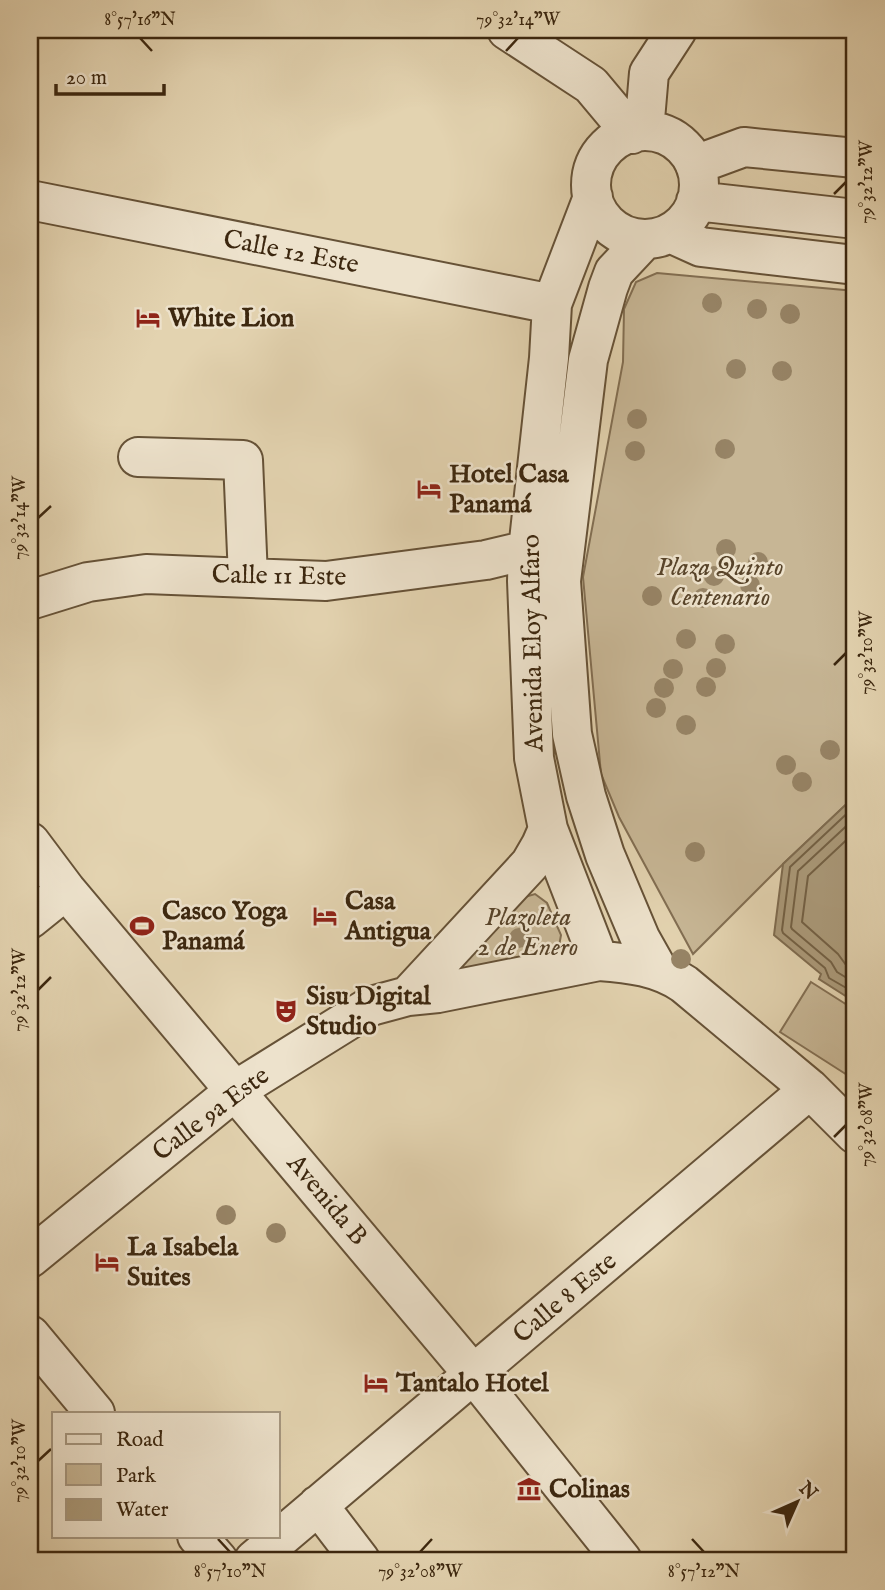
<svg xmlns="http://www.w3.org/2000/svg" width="885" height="1590" font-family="'IM FELL English',serif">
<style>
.green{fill:#c7b695;stroke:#826e52;stroke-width:2}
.water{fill:#aa9979;stroke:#7e6b4f;stroke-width:2}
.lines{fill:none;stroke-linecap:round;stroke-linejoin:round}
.shore{stroke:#736044;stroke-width:2}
.minor-casing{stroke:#665237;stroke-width:42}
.minor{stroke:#ede2cc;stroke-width:38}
.tree{fill:#978466}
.ticks{fill:none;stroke:#3c270f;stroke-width:2.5}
.labels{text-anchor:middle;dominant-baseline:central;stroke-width:5;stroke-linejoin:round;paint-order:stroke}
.street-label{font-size:26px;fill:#3c270f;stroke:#ede2cc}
.poi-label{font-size:26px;font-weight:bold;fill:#3c270f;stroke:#ede2cc;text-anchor:start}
.park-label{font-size:26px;font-style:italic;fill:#58442a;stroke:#ede2cc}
.neatline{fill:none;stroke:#3c270f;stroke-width:2.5}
.ticks-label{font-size:18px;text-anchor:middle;fill:#3c270f}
</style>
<rect width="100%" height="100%" fill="#e3d3b0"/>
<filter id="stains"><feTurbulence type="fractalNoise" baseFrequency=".00286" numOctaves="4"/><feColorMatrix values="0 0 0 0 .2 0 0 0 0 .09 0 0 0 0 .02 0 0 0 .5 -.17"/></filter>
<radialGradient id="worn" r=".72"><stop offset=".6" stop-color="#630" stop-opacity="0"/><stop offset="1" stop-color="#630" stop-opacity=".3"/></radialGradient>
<path class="green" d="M 657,273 L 855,291 L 855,796 L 783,864 L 693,954 L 619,817 L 601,774 L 583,577 L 623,362 L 624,309 L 636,282 Z
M 535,894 L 547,903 L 561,935 L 559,946 L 552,956 L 463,978 L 453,966 L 518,899 Z
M 811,982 L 855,1010 L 855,1080 L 780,1032 Z"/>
<path class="water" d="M 855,796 L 855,1002 L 819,979 L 821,974 L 774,935 L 783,864 Z"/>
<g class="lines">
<path class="shore" d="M 855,806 L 790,867 L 782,930 L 783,933 L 825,968 L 829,978 L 855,993
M 855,818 L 798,871 L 791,927 L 792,929 L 831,962 L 837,972 L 855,983
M 855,832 L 808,876 L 802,922 L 838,954 L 846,965 L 855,971"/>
<g class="minor-casing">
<path id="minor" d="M 507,30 L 591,85 L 632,134
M 644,131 L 649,73 L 677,30
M591 185a54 54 0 1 1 108 0a54 54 0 1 1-108 0Z
M 695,165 L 744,147 L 855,158
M 593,197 L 552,304 L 549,358 L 528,550 L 527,581 L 534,758 L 548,829 L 599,961
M 30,200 L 552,304
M 696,201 L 855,219
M 670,233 L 701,247 L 855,265
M 645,239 L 614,272 L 608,288 L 588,360 L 561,581 L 572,734 L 586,796 L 605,855 L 640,938 L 658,970
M 138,457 L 243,460 L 248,577
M 30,600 L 88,582 L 146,574 L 326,581 L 486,560 L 528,550
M 30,842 L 66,890 L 479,1381 L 622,1560
M 30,919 L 66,890
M 408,996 L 530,864 L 541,845 L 548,829
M 30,1258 L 236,1090 L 371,1006 L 408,996 L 438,993 L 599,961 C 630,963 659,967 684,984 L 810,1089 L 855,1134
M 30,1335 L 95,1413
M 318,1505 L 360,1560
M 197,1536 L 218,1560
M 254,1560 L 810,1089"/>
</g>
<use href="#minor" class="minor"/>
</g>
<g class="tree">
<circle cx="712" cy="303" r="10"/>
<circle cx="757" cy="309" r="10"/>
<circle cx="790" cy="314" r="10"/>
<circle cx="736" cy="369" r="10"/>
<circle cx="782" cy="371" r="10"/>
<circle cx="637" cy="419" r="10"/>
<circle cx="725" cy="449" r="10"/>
<circle cx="635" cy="451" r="10"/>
<circle cx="726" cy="549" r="10"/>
<circle cx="758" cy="562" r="10"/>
<circle cx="714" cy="576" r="10"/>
<circle cx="750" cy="585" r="10"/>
<circle cx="652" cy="596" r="10"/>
<circle cx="703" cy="598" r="10"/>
<circle cx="686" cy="639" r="10"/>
<circle cx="725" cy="644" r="10"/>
<circle cx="716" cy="668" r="10"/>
<circle cx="673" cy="669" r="10"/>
<circle cx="706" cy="687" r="10"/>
<circle cx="664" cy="688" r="10"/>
<circle cx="656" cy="708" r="10"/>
<circle cx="686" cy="725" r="10"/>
<circle cx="830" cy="750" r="10"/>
<circle cx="786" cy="765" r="10"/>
<circle cx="802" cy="782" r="10"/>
<circle cx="695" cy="852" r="10"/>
<circle cx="519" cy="938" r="10"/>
<circle cx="681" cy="959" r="10"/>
<circle cx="226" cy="1215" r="10"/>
<circle cx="276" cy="1233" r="10"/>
</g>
<path class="ticks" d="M 140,38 L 152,51M 506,51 L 518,38M 834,194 L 846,182M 38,518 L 51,506M 834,665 L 846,653M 38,990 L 51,977M 834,1137 L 846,1125M 38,1461 L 51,1449M 218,1539 L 230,1552M 692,1539 L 704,1552M 420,1552 L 432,1539"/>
<defs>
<g id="hotel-bare" transform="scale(1.89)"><path d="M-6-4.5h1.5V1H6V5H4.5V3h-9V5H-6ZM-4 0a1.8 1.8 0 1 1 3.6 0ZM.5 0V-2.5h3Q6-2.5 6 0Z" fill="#8f2418" stroke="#ede2cc" stroke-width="2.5" paint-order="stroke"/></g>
<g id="stadium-bare" transform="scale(1.89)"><path d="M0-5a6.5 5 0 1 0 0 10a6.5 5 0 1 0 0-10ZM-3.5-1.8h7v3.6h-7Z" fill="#8f2418" stroke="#ede2cc" stroke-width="2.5" paint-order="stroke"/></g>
<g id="theatre-bare" transform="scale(1.89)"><path d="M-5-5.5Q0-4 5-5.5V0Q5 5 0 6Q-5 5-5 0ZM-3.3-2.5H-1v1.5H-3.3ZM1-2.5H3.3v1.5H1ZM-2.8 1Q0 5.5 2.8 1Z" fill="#8f2418" stroke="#ede2cc" stroke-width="2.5" paint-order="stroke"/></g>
<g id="museum-bare" transform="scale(1.89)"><path d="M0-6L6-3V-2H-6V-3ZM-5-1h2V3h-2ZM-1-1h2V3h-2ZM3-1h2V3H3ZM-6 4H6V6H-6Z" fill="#8f2418" stroke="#ede2cc" stroke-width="2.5" paint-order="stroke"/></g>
</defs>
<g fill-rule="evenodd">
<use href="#hotel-bare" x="148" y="318"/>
<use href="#hotel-bare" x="429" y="489"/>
<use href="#hotel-bare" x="325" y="916"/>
<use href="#stadium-bare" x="142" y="926"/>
<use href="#theatre-bare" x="286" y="1011"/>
<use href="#hotel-bare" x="107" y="1262"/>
<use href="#hotel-bare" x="376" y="1383"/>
<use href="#museum-bare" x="529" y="1489"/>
</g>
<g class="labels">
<g class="street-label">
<text transform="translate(291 252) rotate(11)">Calle 12 Este</text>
<text transform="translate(279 576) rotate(1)">Calle 11 Este</text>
<text transform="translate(533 643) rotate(-91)">Avenida Eloy Alfaro</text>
<text transform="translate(211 1114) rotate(-37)">Calle 9a Este</text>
<text transform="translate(327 1200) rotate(50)">Avenida B</text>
<text transform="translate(565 1298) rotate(-40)">Calle 8 Este</text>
</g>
<g class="poi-label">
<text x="168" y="318">White Lion</text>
<text x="449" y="474">Hotel Casa<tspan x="449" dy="30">Panamá</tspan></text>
<text x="345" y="901">Casa<tspan x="345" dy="30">Antigua</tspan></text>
<text x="162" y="911">Casco Yoga<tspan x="162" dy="30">Panamá</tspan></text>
<text x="306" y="996">Sisu Digital<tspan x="306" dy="30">Studio</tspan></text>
<text x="127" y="1247">La Isabela<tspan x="127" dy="30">Suites</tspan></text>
<text x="396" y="1383">Tantalo Hotel</text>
<text x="549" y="1489">Colinas</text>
</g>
<g class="park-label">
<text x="720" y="567">Plaza Quinto<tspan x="720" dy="30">Centenario</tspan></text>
<text x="528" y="917">Plazoleta<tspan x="528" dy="30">2 de Enero</tspan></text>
</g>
</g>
<rect width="885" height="1590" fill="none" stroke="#e3d3b0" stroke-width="77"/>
<rect x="52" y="1412" width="228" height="126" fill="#ede2cc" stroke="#a69780" stroke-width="2"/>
<rect x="66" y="1434" width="35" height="10" fill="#ede2cc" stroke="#a69780" stroke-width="2"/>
<text x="116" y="1446" font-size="21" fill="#3c270f">Road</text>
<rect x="66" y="1464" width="35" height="21" fill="#c7b695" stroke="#a69780" stroke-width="2"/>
<text x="116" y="1482" font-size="21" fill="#3c270f">Park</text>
<rect x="66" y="1499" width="35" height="21" fill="#aa9979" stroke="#a69780" stroke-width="2"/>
<text x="116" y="1516" font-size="21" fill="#3c270f">Water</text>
<g transform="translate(797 1502) rotate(45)" stroke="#ede2cc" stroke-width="5" paint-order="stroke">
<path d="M0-5L12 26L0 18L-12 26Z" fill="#3c270f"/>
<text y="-10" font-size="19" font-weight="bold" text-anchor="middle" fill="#3c270f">N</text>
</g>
<path d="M56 84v10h108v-10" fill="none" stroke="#3c270f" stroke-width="3.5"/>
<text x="66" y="84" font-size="21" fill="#3c270f" stroke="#ede2cc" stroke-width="5" paint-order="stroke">20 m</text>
<rect x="38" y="38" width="808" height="1514" class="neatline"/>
<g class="ticks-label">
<text x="140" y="25">8°57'16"N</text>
<text x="518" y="25">79°32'14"W</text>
<text transform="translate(866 182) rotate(-90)" y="6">79°32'12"W</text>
<text transform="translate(19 518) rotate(-90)" y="6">79°32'14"W</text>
<text transform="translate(866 653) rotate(-90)" y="6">79°32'10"W</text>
<text transform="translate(19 990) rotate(-90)" y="6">79°32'12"W</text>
<text transform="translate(866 1125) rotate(-90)" y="6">79°32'08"W</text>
<text transform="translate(19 1461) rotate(-90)" y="6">79°32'10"W</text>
<text x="230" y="1577">8°57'10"N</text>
<text x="420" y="1577">79°32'08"W</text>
<text x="704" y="1577">8°57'12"N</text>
</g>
<rect width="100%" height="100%" filter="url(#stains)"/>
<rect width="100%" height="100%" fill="url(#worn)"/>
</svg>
